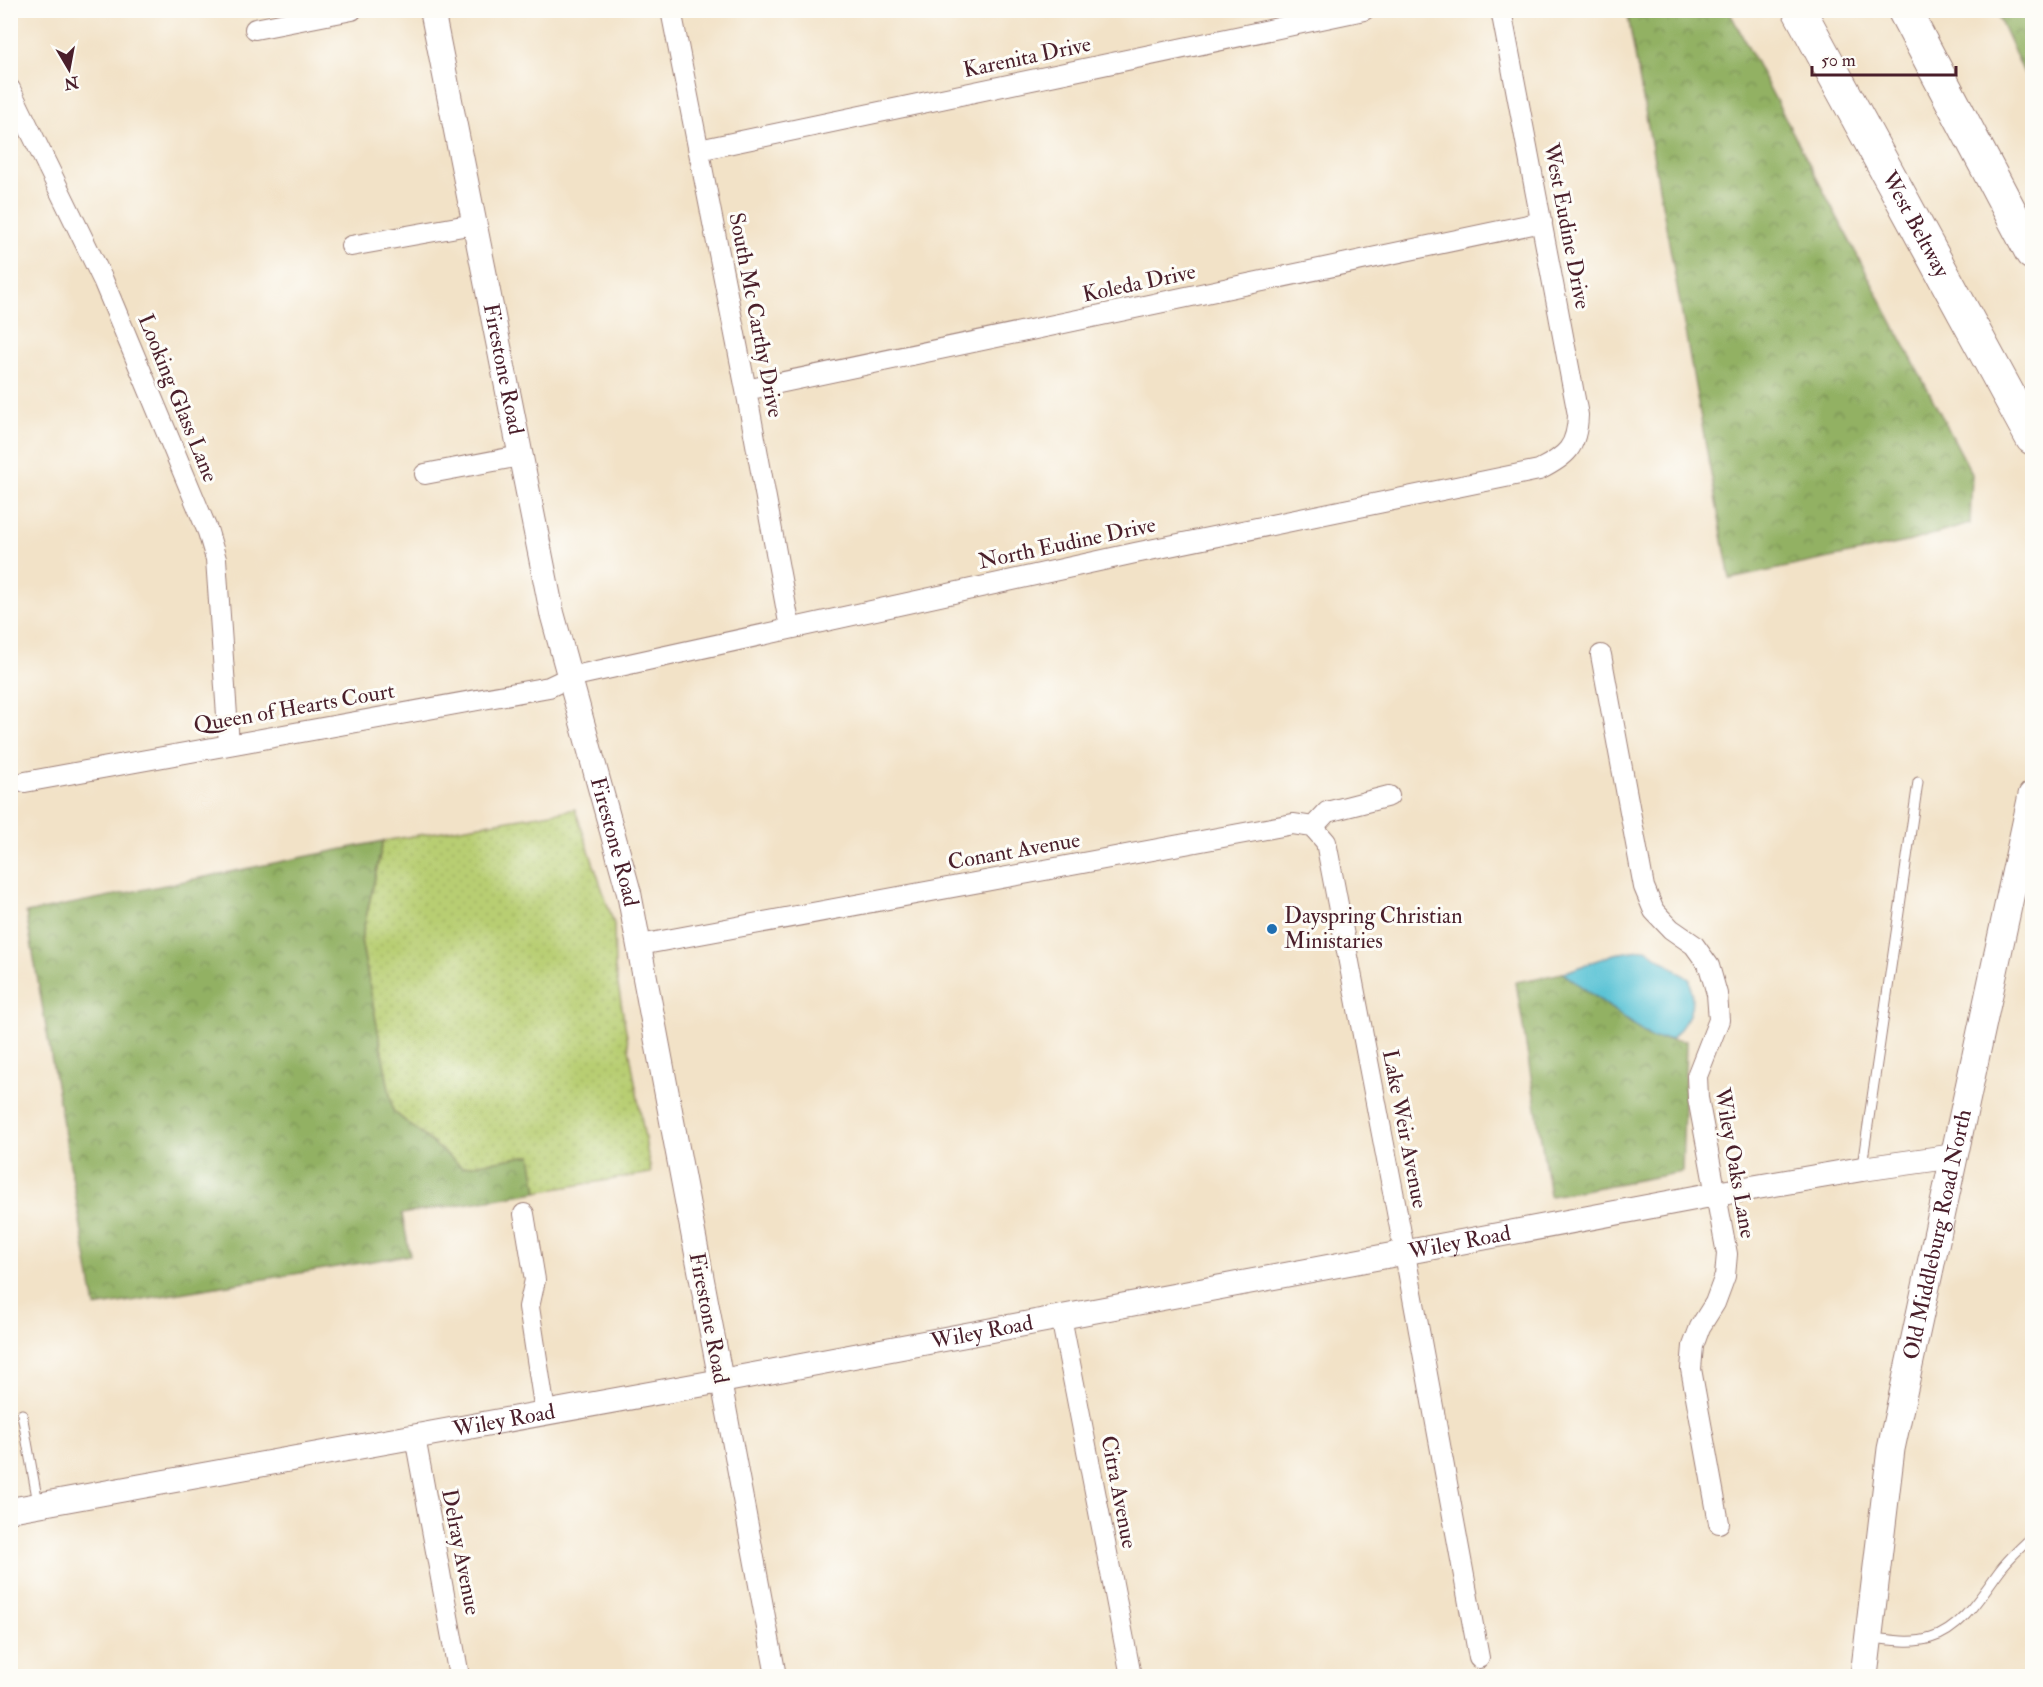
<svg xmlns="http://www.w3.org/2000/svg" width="2043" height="1687" font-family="'IM FELL Double Pica',serif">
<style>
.grass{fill:url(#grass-dots);stroke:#81764e;stroke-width:1.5}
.forest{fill:url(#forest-crowns);stroke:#6e6848;stroke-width:1.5}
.water{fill:#5ac3d5;stroke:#527180;stroke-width:1.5}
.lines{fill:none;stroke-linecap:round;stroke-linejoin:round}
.service-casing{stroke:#9e8079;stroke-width:11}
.minor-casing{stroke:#9e8079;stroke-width:22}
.tertiary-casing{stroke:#9e8079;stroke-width:26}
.secondary-casing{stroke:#9e8079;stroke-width:29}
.motorway-casing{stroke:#9e8079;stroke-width:35}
.service{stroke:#fff;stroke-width:9}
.minor{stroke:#fff;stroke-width:20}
.tertiary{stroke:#fff;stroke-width:24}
.secondary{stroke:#fff;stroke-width:27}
.motorway{stroke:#fff;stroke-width:33}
.poi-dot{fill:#1f6fb2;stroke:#fdfcf7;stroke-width:2}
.labels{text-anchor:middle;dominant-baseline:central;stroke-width:6;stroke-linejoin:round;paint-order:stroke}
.street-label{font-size:22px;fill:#4a1f2b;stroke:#fdfcf7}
.poi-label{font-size:22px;fill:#4a1f2b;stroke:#fdfcf7;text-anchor:start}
</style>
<defs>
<pattern id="grass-dots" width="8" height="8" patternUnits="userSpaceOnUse" patternTransform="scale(1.5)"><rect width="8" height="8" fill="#b8ce72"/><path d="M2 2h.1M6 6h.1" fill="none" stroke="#a0b063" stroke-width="1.8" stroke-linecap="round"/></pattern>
<pattern id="forest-crowns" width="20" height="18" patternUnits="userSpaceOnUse" patternTransform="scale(1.5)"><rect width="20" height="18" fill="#92b164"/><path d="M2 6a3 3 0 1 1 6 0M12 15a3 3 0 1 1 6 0" fill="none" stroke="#798f53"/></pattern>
</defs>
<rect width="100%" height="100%" fill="#fdfcf7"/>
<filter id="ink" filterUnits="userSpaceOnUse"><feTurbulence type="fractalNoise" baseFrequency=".0167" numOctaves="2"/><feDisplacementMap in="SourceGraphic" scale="12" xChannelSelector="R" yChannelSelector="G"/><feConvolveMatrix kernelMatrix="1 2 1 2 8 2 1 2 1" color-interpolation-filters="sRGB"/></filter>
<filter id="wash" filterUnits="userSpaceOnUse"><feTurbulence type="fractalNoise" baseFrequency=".008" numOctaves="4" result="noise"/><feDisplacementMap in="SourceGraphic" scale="24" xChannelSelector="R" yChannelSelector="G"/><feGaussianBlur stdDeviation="1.35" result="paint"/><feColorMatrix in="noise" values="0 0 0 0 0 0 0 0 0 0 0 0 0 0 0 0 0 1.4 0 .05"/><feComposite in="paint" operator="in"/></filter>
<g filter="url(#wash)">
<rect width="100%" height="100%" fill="#f2e2c7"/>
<path class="grass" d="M 575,809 L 614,924 L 615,968 L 651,1173 L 537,1192 L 531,1155 L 462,1167 L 393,1111 L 361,940 L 383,841 Z"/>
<path class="forest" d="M 1627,11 L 1729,11 L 1972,474 L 1970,524 L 1907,542 L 1730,579 Z
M 1996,11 L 2032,11 L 2032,82 L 2024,73 Z
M 383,841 L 361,940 L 393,1111 L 462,1167 L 531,1155 L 537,1192 L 402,1214 L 410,1255 L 95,1307 L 26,913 Z
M 1563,973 L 1651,1038 L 1686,1041 L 1682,1172 L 1550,1196 L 1516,982 Z"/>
<path class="water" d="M 1646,949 L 1690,980 C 1695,1010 1691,1016 1672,1039 L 1652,1038 L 1563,973 L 1614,954 Z"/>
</g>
<g filter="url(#ink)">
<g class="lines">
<g class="service-casing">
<path id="service" d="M 1862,1166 L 1918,782
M 22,1414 L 38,1503
M 1871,1638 C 1891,1640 1912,1644 1931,1638 C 1962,1629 1982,1594 2000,1570 C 2009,1558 2021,1547 2032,1537"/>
</g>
<g class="minor-casing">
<path id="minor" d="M 671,10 L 746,390 L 790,628
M 255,29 L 352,10
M 10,89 L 103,280 L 208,532 L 216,559 L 229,744
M 699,150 L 1364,10
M 351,246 L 474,224
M 746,390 L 1542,222
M 425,474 L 520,456
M 1601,655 L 1644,887 L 1654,911 L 1671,929 L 1694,945 L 1709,966 L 1717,994 L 1719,1020 L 1697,1076 L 1698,1098 L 1727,1254 L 1725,1276 L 1715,1303 L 1700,1327 L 1693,1346 L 1691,1369 L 1719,1523
M 25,782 L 549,687 L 570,677 L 1135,553 L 1539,470 C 1567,456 1577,447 1578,415 L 1501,10
M 1313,827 L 1326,842 L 1405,1254 L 1479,1658
M 1313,827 L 1327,812 L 1389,796
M 640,945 L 1293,824 L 1313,827
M 524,1214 L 535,1280 L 529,1307 L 545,1412
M 1061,1317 L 1131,1676
M 721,1381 L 776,1676
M 415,1437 L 459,1676"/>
</g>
<g class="tertiary-casing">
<g id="tertiary">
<path id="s1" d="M 432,10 L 552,613 L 629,893 L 721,1381"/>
<path id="s2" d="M 10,1510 L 721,1381 L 1716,1194 L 1862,1169 L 1955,1156"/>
</g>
</g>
<g class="secondary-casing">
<g id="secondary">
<path id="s3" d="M 1864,1676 L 1891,1449 L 2032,795"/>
</g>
</g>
<g class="motorway-casing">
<g id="motorway">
<path id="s4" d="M 1799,10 L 2032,438"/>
<path d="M 1904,10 L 2032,253"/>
</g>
</g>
<use href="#service" class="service"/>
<use href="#minor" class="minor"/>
<use href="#tertiary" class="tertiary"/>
<use href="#secondary" class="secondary"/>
<use href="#motorway" class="motorway"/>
</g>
</g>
<circle class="poi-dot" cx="1272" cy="929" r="6"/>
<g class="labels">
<g class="street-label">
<text transform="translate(1027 57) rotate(-12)">Karenita Drive</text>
<text stroke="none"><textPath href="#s4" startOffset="244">West Beltway</textPath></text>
<text transform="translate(1567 226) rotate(79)">West Eudine Drive</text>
<text transform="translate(1139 283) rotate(-12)">Koleda Drive</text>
<text transform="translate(756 315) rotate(79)">South Mc Carthy Drive</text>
<text stroke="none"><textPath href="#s1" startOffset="366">Firestone Road</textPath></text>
<text transform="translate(178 398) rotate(68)">Looking Glass Lane</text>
<text transform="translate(1067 543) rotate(-12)">North Eudine Drive</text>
<text transform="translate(294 708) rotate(-10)">Queen of Hearts Court</text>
<text stroke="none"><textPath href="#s1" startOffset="852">Firestone Road</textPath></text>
<text transform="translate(1014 851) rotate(-10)">Conant Avenue</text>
<text transform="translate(1405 1129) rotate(79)">Lake Weir Avenue</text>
<text transform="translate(1735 1163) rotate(80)">Wiley Oaks Lane</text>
<text stroke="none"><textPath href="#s3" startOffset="448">Old Middleburg Road North</textPath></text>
<text stroke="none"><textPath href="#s2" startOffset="1474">Wiley Road</textPath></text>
<text transform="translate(709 1318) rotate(79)">Firestone Road</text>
<text stroke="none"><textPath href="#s2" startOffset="988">Wiley Road</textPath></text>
<text stroke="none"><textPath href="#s2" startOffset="502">Wiley Road</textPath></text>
<text transform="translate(1119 1492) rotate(79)">Citra Avenue</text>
<text transform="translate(461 1552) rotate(79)">Delray Avenue</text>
</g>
<g class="poi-label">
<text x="1284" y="916">Dayspring Christian<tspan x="1284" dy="25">Ministaries</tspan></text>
</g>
</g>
<rect width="2043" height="1687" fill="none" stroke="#fdfcf7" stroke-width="36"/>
<g transform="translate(69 69) rotate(170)" stroke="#fdfcf7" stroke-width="4.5" paint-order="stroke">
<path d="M0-4.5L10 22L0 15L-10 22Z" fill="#4a1f2b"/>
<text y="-9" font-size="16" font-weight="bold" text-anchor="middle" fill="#4a1f2b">N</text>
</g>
<path d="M1812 66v9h144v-9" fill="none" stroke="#4a1f2b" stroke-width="3"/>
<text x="1821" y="66" font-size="18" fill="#4a1f2b" stroke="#fdfcf7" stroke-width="4.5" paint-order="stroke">50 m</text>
</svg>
